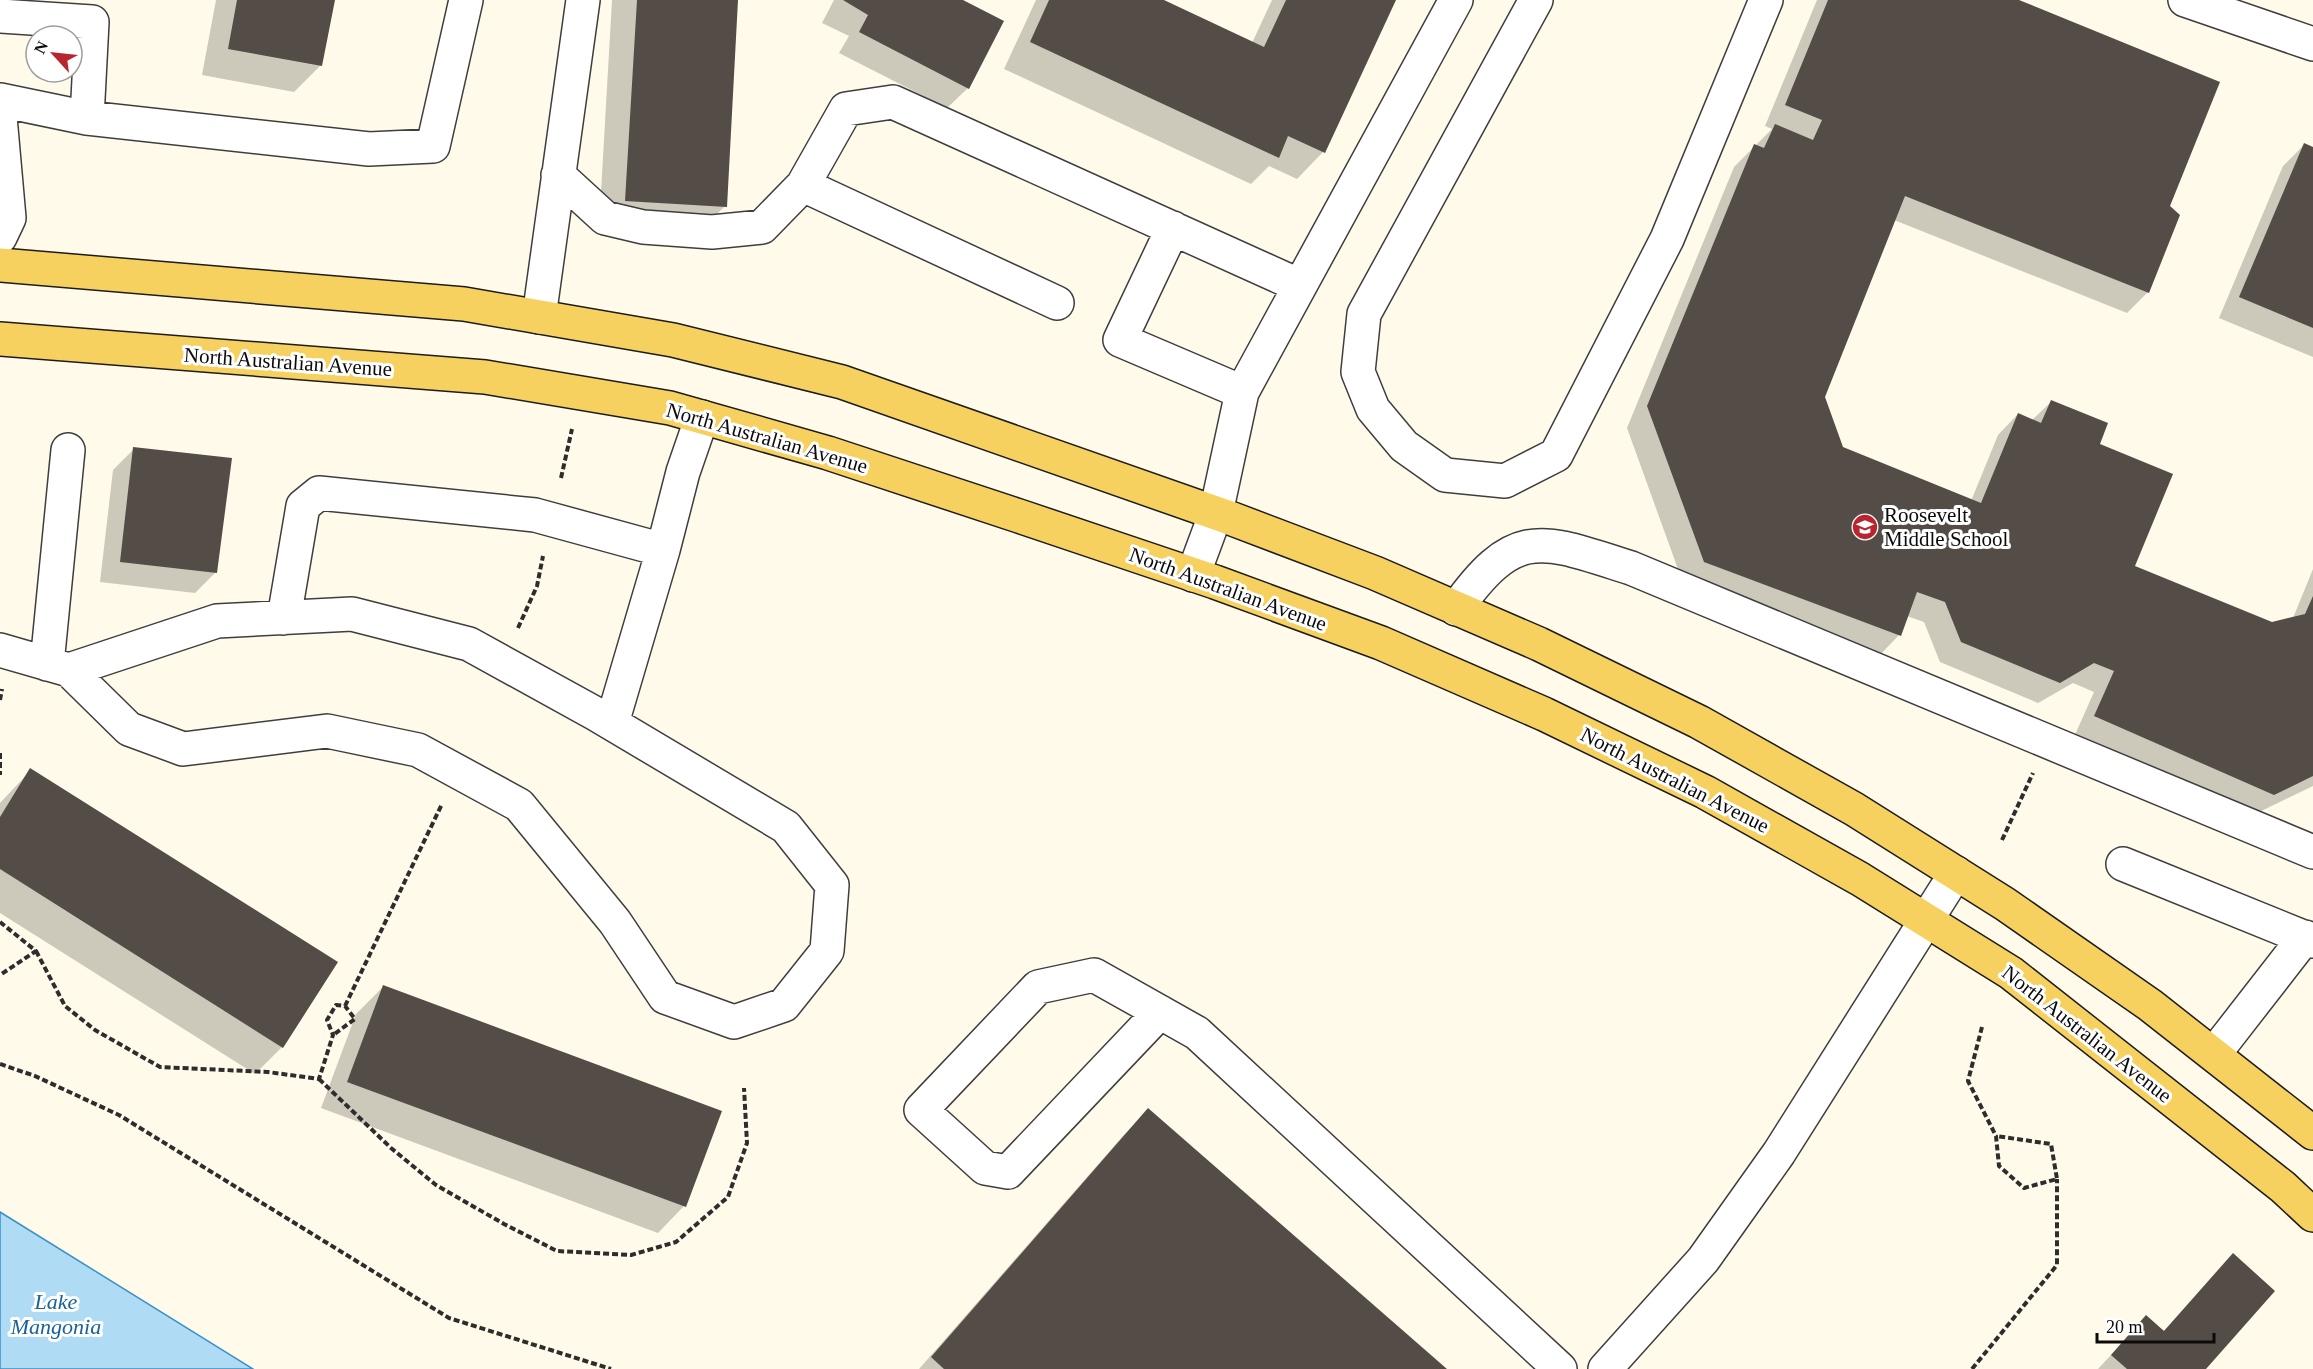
<svg xmlns="http://www.w3.org/2000/svg" width="2313" height="1369" font-family="'Times New Roman',serif">
<style>
.water{fill:#afdbf5;stroke:#3691cb;stroke-width:1.5}
.shadow{fill:#0003}
.building{fill:#534c47}
.lines{fill:none;stroke-linecap:round;stroke-linejoin:round}
.minor-casing{stroke:#3e3e3e;stroke-width:36}
.major-casing{stroke:#1c1c1c;stroke-width:36}
.path{stroke:#2d2d2d;stroke-width:4;stroke-dasharray:6 3;stroke-linecap:butt}
.minor{stroke:#fff;stroke-width:33}
.major{stroke:#f7d160;stroke-width:33}
.labels{text-anchor:middle;dominant-baseline:central;stroke-width:6;stroke-linejoin:round;paint-order:stroke}
.street-label{font-size:21px;fill:#0b0b0b;stroke:#fff}
.poi-label{font-size:21px;fill:#0b0b0b;stroke:#fff;text-anchor:start}
.water-label{font-size:22px;font-style:italic;fill:#17629a;stroke:#fff}
</style>
<rect width="100%" height="100%" fill="#fffae9"/>
<path class="water" d="M 0,1212 L 253,1369 L 0,1369 Z"/>
<path class="shadow" d="M 216,0 L 334,0 L 321,65 L 294,92 L 202,75 Z
M 612,0 L 737,0 L 725,206 L 698,233 L 599,227 Z
M 834,0 L 960,0 L 968,88 L 947,108 L 839,53 L 849,36 L 822,23 Z
M 1036,0 L 1160,0 L 1252,43 L 1272,0 L 1394,0 L 1323,152 L 1297,179 L 1269,166 L 1251,184 L 1004,69 Z
M 1817,0 L 2015,0 L 2168,207 L 2148,292 L 2127,313 L 1894,220 L 1824,397 L 1842,448 L 1971,501 L 1998,435 L 2018,414 L 2032,420 L 2051,402 L 2098,445 L 2133,566 L 2272,624 L 2293,618 L 2313,569 L 2313,786 L 2253,815 L 2074,737 L 2094,692 L 2073,683 L 2038,703 L 1940,662 L 1924,622 L 1907,616 L 1899,635 L 1879,656 L 1683,583 L 1627,428 L 1734,167 L 1772,129 L 1765,126 Z
M 2304,145 L 2313,149 L 2313,357 L 2219,318 L 2283,166 Z
M 134,449 L 216,572 L 195,593 L 100,582 L 113,470 Z
M 31,770 L 282,1047 L 255,1074 L 0,913 L 0,803 Z
M 383,987 L 684,1206 L 658,1233 L 321,1108 L 356,1014 Z
M 1148,1110 L 1445,1369 L 919,1369 L 1122,1137 Z
M 2233,1255 L 2204,1369 L 2098,1369 L 2146,1317 L 2163,1332 Z"/>
<path class="building" d="M 237,0 L 335,0 L 322,66 L 228,49 Z
M 637,0 L 738,0 L 727,207 L 625,201 Z
M 843,0 L 963,0 L 1004,21 L 969,89 L 859,32 L 868,15 Z
M 1049,0 L 1164,0 L 1264,47 L 1286,0 L 1396,0 L 1325,153 L 1288,136 L 1279,158 L 1030,42 Z
M 1828,0 L 2019,0 L 2220,82 L 2170,206 L 2180,215 L 2149,293 L 1905,196 L 1825,397 L 1843,447 L 1981,503 L 2018,413 L 2041,423 L 2051,400 L 2108,423 L 2100,444 L 2173,474 L 2135,566 L 2272,622 L 2305,614 L 2313,596 L 2313,776 L 2274,795 L 2094,716 L 2114,671 L 2094,663 L 2060,683 L 1961,642 L 1945,602 L 1917,592 L 1901,636 L 1704,562 L 1647,406 L 1754,144 L 1764,148 L 1775,124 L 1813,140 L 1822,120 L 1785,105 Z
M 2304,143 L 2313,147 L 2313,328 L 2239,297 Z
M 133,447 L 232,458 L 217,573 L 120,562 Z
M 30,768 L 338,962 L 283,1048 L 0,869 L 0,817 Z
M 383,985 L 722,1111 L 686,1207 L 347,1082 Z
M 1148,1108 L 1447,1369 L 944,1369 L 931,1357 Z
M 2233,1253 L 2275,1291 L 2206,1369 L 2127,1369 L 2111,1355 L 2146,1315 L 2164,1331 Z"/>
<g class="lines">
<g class="minor-casing">
<path id="minor" d="M 1536,0 L 1364,314 L 1358,372 L 1373,409 L 1404,446 L 1445,475 L 1505,481 L 1556,455 L 1667,239 L 1766,0
M 2185,0 L 2313,44
M 0,16 L 92,22 L 87,118
M 0,100 L 87,118 L 369,149 L 433,146 L 466,0
M 0,117 L 9,218 L 0,237
M 558,175 L 605,218 L 643,227 L 712,232 L 762,227 L 803,185 L 846,109 L 893,102 L 1298,285
M 803,185 L 1057,303
M 1173,228 L 1120,340 L 1242,392
M 539,317 L 583,0
M 663,550 L 683,472 L 702,417
M 1193,575 L 1216,513 L 1242,392 L 1456,0
M 1456,609 C 1516,524 1542,540 1631,568 L 2313,852
M 284,618 L 303,506 L 319,493 L 535,515 L 663,550 L 612,723
M 0,650 L 69,670 L 129,729 L 183,749 L 327,731 L 418,750 L 519,805 L 615,922 L 665,997 L 734,1022 L 784,1005 L 827,951 L 832,885 L 786,827 L 596,714 L 469,644 L 352,614 L 217,621 L 69,670
M 47,664 L 68,450
M 2123,864 L 2313,941
M 1160,1012 L 1008,1172 L 985,1168 L 921,1110 L 1038,987 L 1094,975 L 1197,1033 L 1560,1369
M 2214,1054 L 2305,937
M 1605,1369 L 1703,1260 L 1779,1153 L 1956,873"/>
</g>
<g class="major-casing">
<path id="major" d="M 0,265 L 464,304 L 673,340 L 842,382 L 1230,518 L 1375,573 L 1539,644 L 1699,722 L 1854,809 L 2005,904 L 2150,1005 L 2313,1133
M 0,339 L 485,377 L 670,408 L 828,453 L 1019,516 L 1215,582 L 1381,643 L 1544,714 L 1705,792 L 1860,879 L 2011,973 L 2283,1187 L 2313,1215"/>
</g>
<path class="path" d="M 561,478 L 572,429
M 518,628 L 537,586 L 543,556
M 0,700 L 2,689
M 0,753 L 0,775
M 2002,840 L 2033,773
M 0,922 L 36,951 L 0,975
M 36,951 L 65,1006 L 95,1030 L 160,1067 L 268,1072 L 319,1079 L 333,1035 L 327,1020 L 336,1005 L 345,1006 L 355,1019 L 333,1035
M 345,1006 L 442,804
M 1982,1027 L 1968,1081 L 1996,1136 L 1999,1166 L 2024,1188 L 2057,1179 L 2051,1144 L 1996,1136
M 0,1064 L 35,1076 L 119,1115 L 449,1318 L 611,1369
M 319,1079 L 391,1148 L 436,1185 L 504,1224 L 557,1251 L 631,1255 L 676,1242 L 728,1197 L 747,1143 L 744,1088
M 1972,1369 L 2057,1265 L 2057,1179"/>
<use href="#minor" class="minor"/>
<use href="#major" class="major"/>
</g>
<defs>
<g id="school-disc" transform="scale(1.35)"><circle r="9.5" fill="#b8252e" stroke="#fff"/><path d="M0-5L7-2L0 1L-7-2ZM-4 1L0 2.5L4 1V4Q0 6-4 4Z" fill="#fff"/></g>
</defs>
<g fill-rule="evenodd">
<use href="#school-disc" x="1865" y="527"/>
</g>
<g class="labels">
<g class="street-label">
<text transform="translate(288 362) rotate(4)">North Australian Avenue</text>
<text transform="translate(767 438) rotate(16)">North Australian Avenue</text>
<text transform="translate(1228 589) rotate(20)">North Australian Avenue</text>
<text transform="translate(1675 780) rotate(27)">North Australian Avenue</text>
<text transform="translate(2087 1034) rotate(38)">North Australian Avenue</text>
</g>
<g class="poi-label">
<text x="1884" y="515">Roosevelt<tspan x="1884" dy="24">Middle School</tspan></text>
</g>
<g class="water-label">
<text x="56" y="1301">Lake<tspan x="56" dy="25">Mangonia</tspan></text>
</g>
</g>
<g transform="translate(54 54) rotate(297)"><circle r="28" fill="#ffffff" stroke="#9d9d9d" stroke-width="1.5"/>
<path d="M0-4.5L10 22L0 15L-10 22Z" fill="#b8252e"/>
<text y="-9" font-size="16" font-weight="bold" text-anchor="middle" fill="#0b0b0b">N</text>
</g>
<path d="M2097 1333v9h117v-9" fill="none" stroke="#0b0b0b" stroke-width="3"/>
<text x="2106" y="1333" font-size="18" fill="#0b0b0b" stroke="#ffffff" stroke-width="4.5" paint-order="stroke">20 m</text>
</svg>
